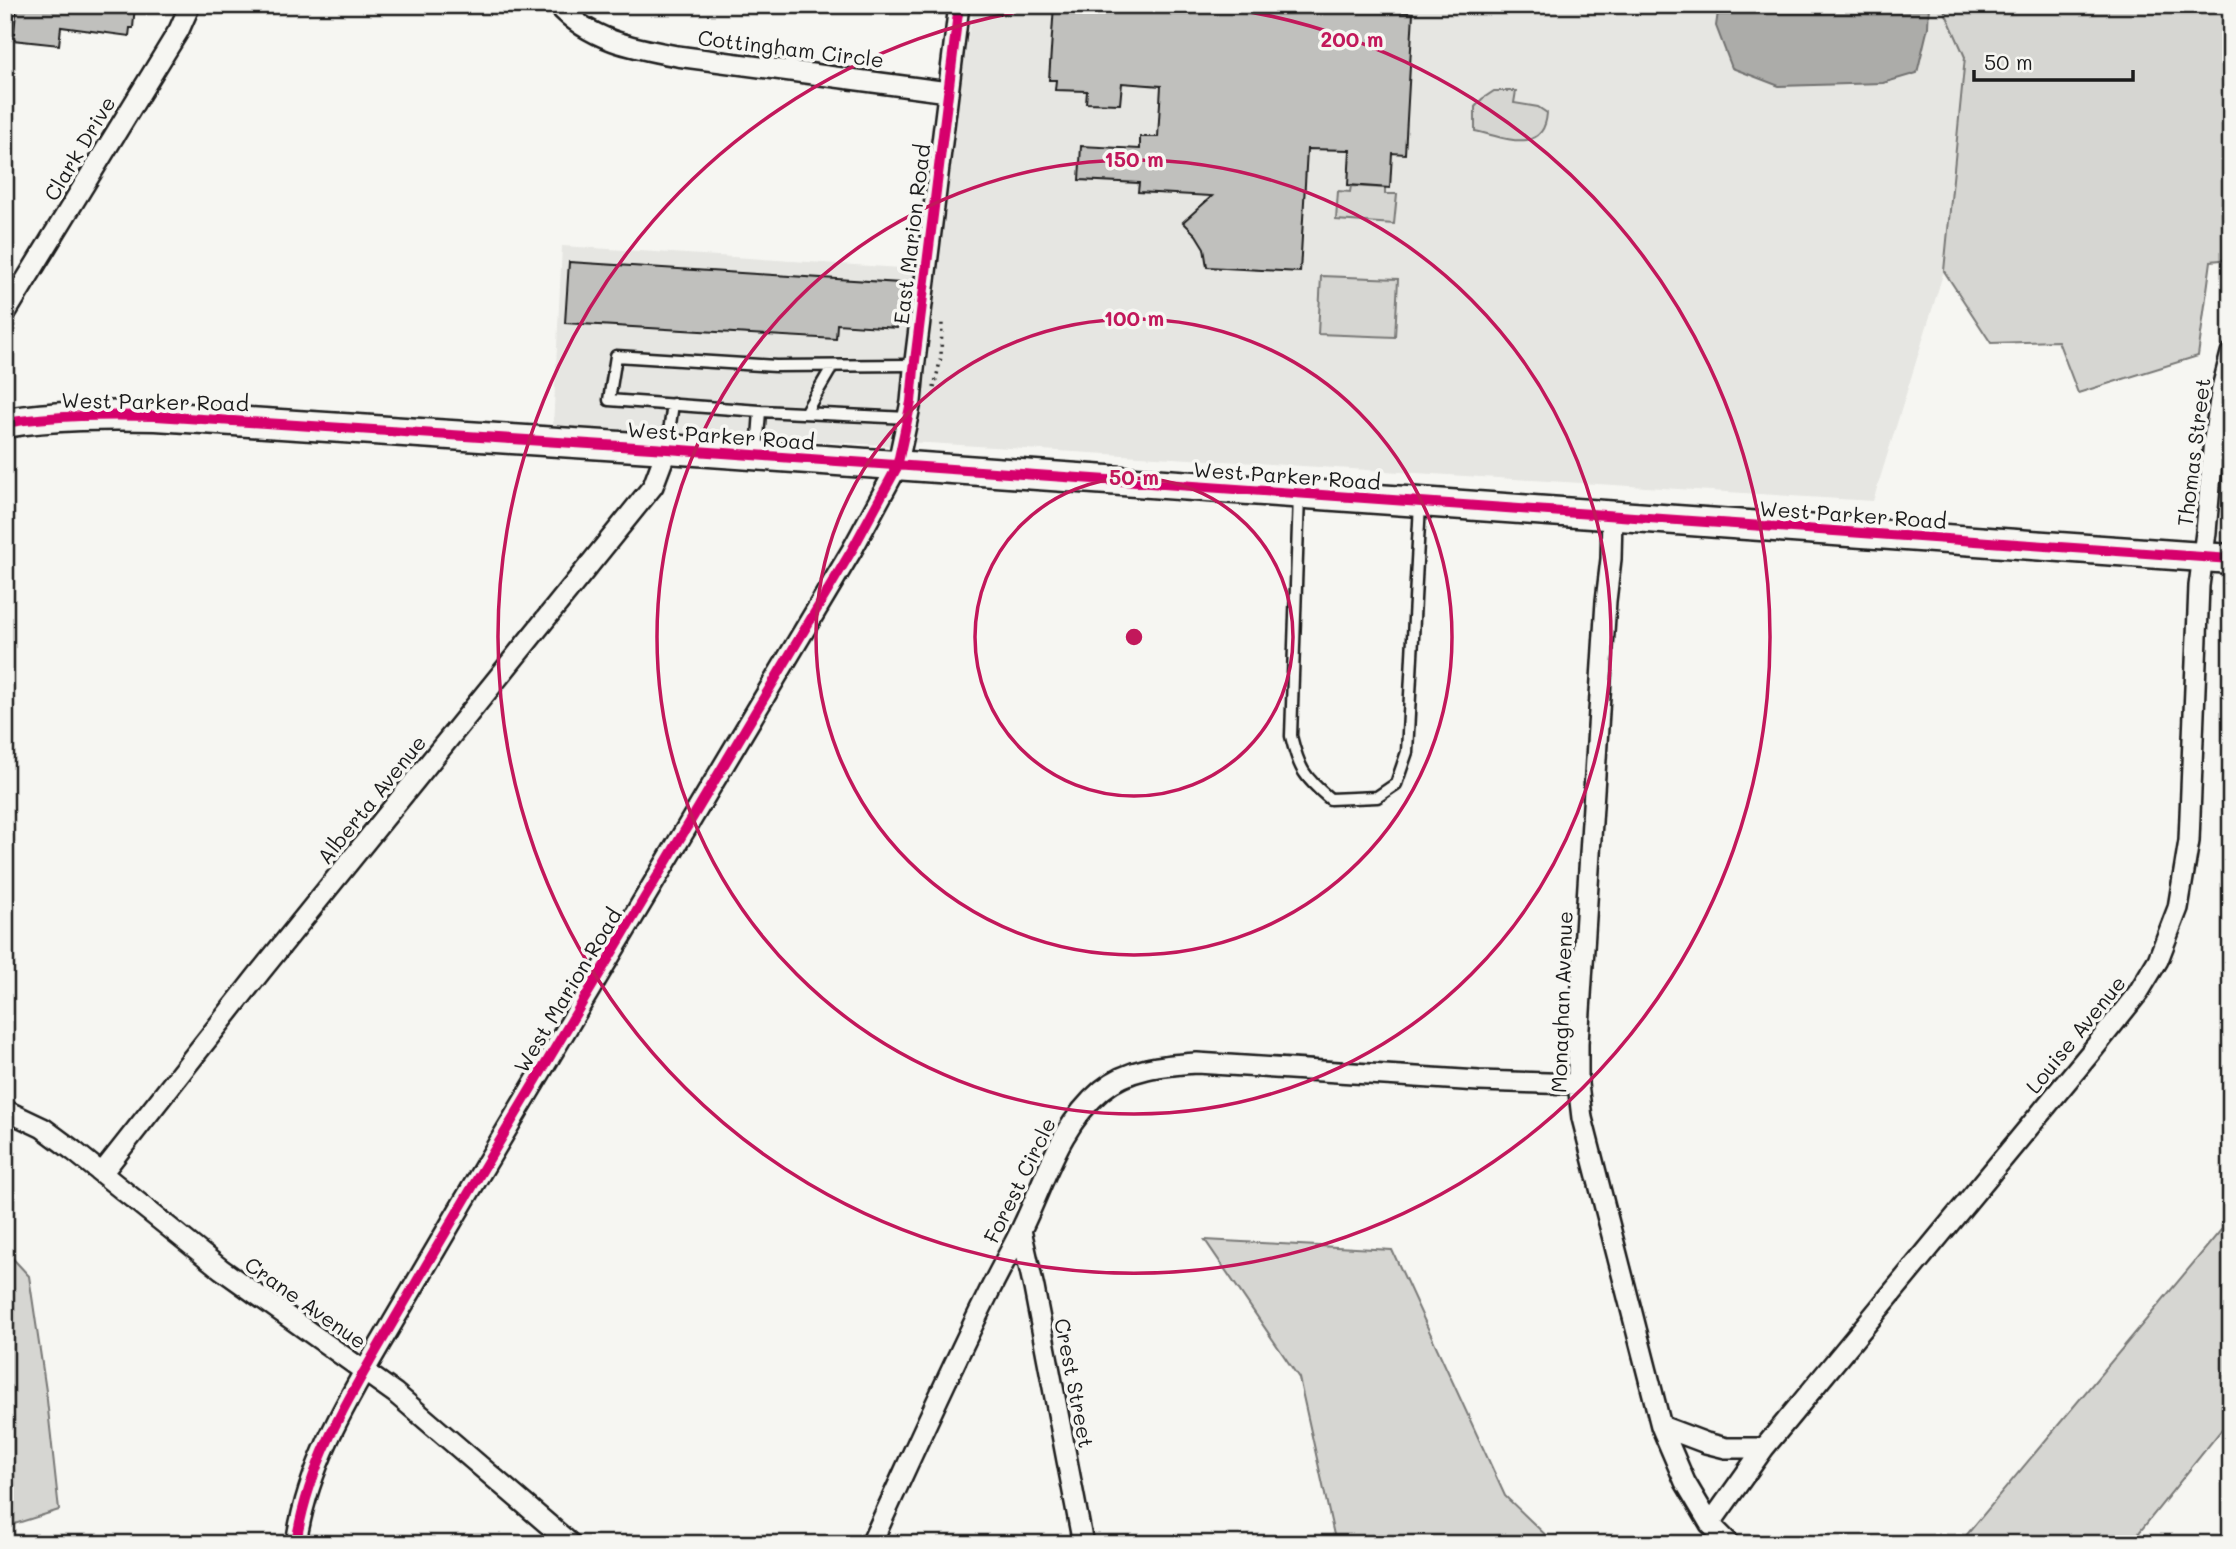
<svg xmlns="http://www.w3.org/2000/svg" width="2236" height="1549" font-family="Mali,sans-serif">
<style>
.built{fill:#e6e6e2}
.green{fill:#d6d6d2;stroke:#797977;stroke-width:2}
.water{fill:#acaca9;stroke:#727271;stroke-width:2}
.building{fill:#c0c0bd;stroke:#1c1c1c;stroke-width:2}
.lines{fill:none;stroke-linecap:round;stroke-linejoin:round}
.lane-casing{stroke:#1c1c1c;stroke-width:15}
.street-casing{stroke:#1c1c1c;stroke-width:24}
.secondary-casing{stroke:#1c1c1c;stroke-width:33}
.path{stroke:#1c1c1c;stroke-width:3.5;stroke-dasharray:2 5;stroke-linecap:butt}
.lane{stroke:#f6f6f2;stroke-width:10}
.street{stroke:#f6f6f2;stroke-width:19}
.secondary{stroke:#f6f6f2;stroke-width:28}
.cycleway-casing{stroke:#f6f6f2;stroke-width:15}
.cycleway{stroke:#d6006c;stroke-width:10}
.ring{fill:none;stroke:#c2185b;stroke-width:3.5}
.labels{text-anchor:middle;dominant-baseline:central;stroke-width:7;stroke-linejoin:round;paint-order:stroke}
.street-label{font-size:21px;fill:#1c1c1c;stroke:#f6f6f2}
.centre{fill:#c2185b;stroke:#f6f6f2;stroke-width:3.5}
.ring-label{font-size:21px;text-anchor:middle;font-weight:bold;fill:#c2185b;stroke:#f6f6f2;stroke-width:7;stroke-linejoin:round;paint-order:stroke}
</style>
<rect width="100%" height="100%" fill="#f6f6f2"/>
<filter id="ink" filterUnits="userSpaceOnUse"><feTurbulence type="fractalNoise" baseFrequency=".0143" numOctaves="2"/><feDisplacementMap in="SourceGraphic" scale="14" xChannelSelector="R" yChannelSelector="G"/><feConvolveMatrix kernelMatrix="1 2 1 2 8 2 1 2 1" color-interpolation-filters="sRGB"/></filter>
<g filter="url(#ink)">
<path class="built" d="M 975,5 L 1942,5 L 1965,57 L 1944,271 L 1873,501 L 928,443 L 903,442 L 901,446 L 553,427 L 562,246 L 917,269 Z"/>
<path class="green" d="M 1942,5 L 2231,5 L 2231,259 L 2211,261 L 2198,356 L 2078,393 L 2058,341 L 1991,343 L 1944,271 L 1965,57 Z
M 1494,91 L 1516,91 L 1514,103 L 1538,107 L 1547,113 C 1544,156 1503,137 1475,131 L 1475,107 L 1482,99 Z
M 1351,186 L 1385,188 L 1385,194 L 1397,194 L 1394,224 L 1336,220 L 1338,191 L 1350,192 Z
M 1321,276 L 1398,279 L 1395,337 L 1318,334 Z
M 2231,1218 L 2231,1418 L 2130,1544 L 1959,1544 Z
M 1205,1240 L 1392,1250 L 1505,1496 L 1555,1544 L 1336,1544 L 1299,1378 Z
M 5,1250 L 29,1276 L 46,1391 L 59,1510 L 5,1527 Z"/>
<path class="water" d="M 1719,5 L 1929,5 L 1928,27 L 1917,73 L 1883,83 L 1779,86 L 1732,68 L 1716,26 Z"/>
<path class="building" d="M 17,5 L 135,5 L 133,28 L 130,28 L 129,36 L 61,27 L 59,45 L 13,40 Z
M 1054,5 L 1127,5 L 1126,11 L 1166,13 L 1166,5 L 1267,5 L 1413,13 L 1405,154 L 1392,153 L 1390,188 L 1348,185 L 1350,150 L 1307,149 L 1300,272 L 1207,267 L 1204,248 L 1196,235 L 1183,222 L 1212,196 L 1138,192 L 1139,183 L 1079,180 L 1081,146 L 1140,149 L 1140,137 L 1158,137 L 1161,86 L 1122,83 L 1120,104 L 1086,103 L 1087,91 L 1055,90 L 1056,80 L 1049,80 Z
M 569,262 L 900,283 L 897,328 L 837,324 L 836,339 L 565,323 Z"/>
<g class="lines">
<g class="lane-casing">
<path id="lane" d="M 805,413 L 832,367
M 908,418 L 760,411 L 609,400 L 616,356 L 776,366 L 914,365
M 667,445 L 673,404
M 757,452 L 760,411
M 1299,495 L 1291,736 C 1299,769 1304,777 1330,799 L 1377,797 L 1396,784 L 1407,752 L 1420,504"/>
</g>
<g class="street-casing">
<path id="street" d="M 558,5 C 589,40 633,48 677,56 L 948,92
M 5,314 L 179,30 L 190,5
M 1612,517 L 1611,559 L 1606,601 L 1578,1043 L 1578,1084 L 1582,1118 L 1661,1426 L 1685,1482 L 1710,1524 L 1730,1544
M 5,1110 L 43,1128 L 74,1151 L 221,1269 L 395,1393 L 571,1544
M 102,1173 L 261,971 L 653,486 L 667,449
M 1021,1230 L 1034,1288 L 1083,1544
M 1661,1426 L 1706,1443 L 1726,1448 L 1764,1448 L 2091,1052 L 2138,993 L 2158,960 L 2178,908 L 2189,841 L 2199,586 L 2206,532 L 2214,439 L 2222,388 L 2231,353
M 1710,1524 L 1764,1448
M 296,1544 C 307,1468 345,1404 383,1339 C 410,1293 437,1247 464,1201 C 592,983 723,767 852,550 L 897,467 L 911,402 L 914,369 L 959,5
M 871,1544 C 909,1462 946,1379 986,1298 C 997,1275 1009,1254 1020,1232 C 1045,1182 1058,1127 1102,1090 C 1128,1068 1164,1065 1197,1063 L 1479,1081 L 1578,1084"/>
</g>
<g class="secondary-casing">
<path id="secondary" d="M 5,423 C 55,415 106,415 156,416 L 667,449 L 2231,559"/>
</g>
<path class="path" d="M 934,388 L 941,357 L 942,323"/>
<use href="#lane" class="lane"/>
<use href="#street" class="street"/>
<use href="#secondary" class="secondary"/>
<g class="cycleway-casing">
<path id="cycleway" d="M 5,423 C 55,415 106,415 156,416 L 667,449 L 2231,559
M 296,1544 C 307,1468 345,1404 383,1339 C 410,1293 437,1247 464,1201 C 592,983 723,767 852,550 L 897,467 L 911,402 L 914,369 L 959,5"/>
</g>
<use href="#cycleway" class="cycleway"/>
</g>
</g>
<g class="ring">
<circle cx="1134" cy="637" r="159"/>
<circle cx="1134" cy="637" r="318"/>
<circle cx="1134" cy="637" r="477"/>
<path d="M1212 6A636 636 0 1 1 1056 6"/>
</g>
<g class="labels">
<g class="street-label">
<text transform="translate(791 48) rotate(7)">Cottingham Circle</text>
<text transform="translate(79 148) rotate(-59)">Clark Drive</text>
<text transform="translate(911 234) rotate(-83)">East Marion Road</text>
<text transform="translate(155 401) rotate(1)">West Parker Road</text>
<text transform="translate(721 435) rotate(4)">West Parker Road</text>
<text transform="translate(2193 452) rotate(-83)">Thomas Street</text>
<text transform="translate(1287 475) rotate(4)">West Parker Road</text>
<text transform="translate(1853 514) rotate(4)">West Parker Road</text>
<text transform="translate(371 799) rotate(-51)">Alberta Avenue</text>
<text transform="translate(567 990) rotate(-59)">West Marion Road</text>
<text transform="translate(1561 1002) rotate(-88)">Monaghan Avenue</text>
<text transform="translate(2075 1034) rotate(-51)">Louise Avenue</text>
<text transform="translate(1019 1180) rotate(-64)">Forest Circle</text>
<text transform="translate(306 1302) rotate(35)">Crane Avenue</text>
<text transform="translate(1075 1383) rotate(79)">Crest Street</text>
</g>
</g>
<circle cx="1134" cy="637" r="10" class="centre"/>
<g class="ring-label">
<text x="1352" y="47">200 m</text>
<text x="1134" y="167">150 m</text>
<text x="1134" y="326">100 m</text>
<text x="1134" y="485">50 m</text>
</g>
<rect width="2236" height="1549" fill="none" stroke="#f6f6f2" stroke-width="28"/>
<rect x="14" y="14" width="2208" height="1521" fill="none" stroke="#1c1c1c" stroke-width="2.5" filter="url(#ink)"/>
<path d="M1974 70v10h159v-10" fill="none" stroke="#1c1c1c" stroke-width="3.5"/>
<text x="1984" y="70" font-size="21" fill="#1c1c1c" stroke="#f6f6f2" stroke-width="5" paint-order="stroke">50 m</text>
</svg>
